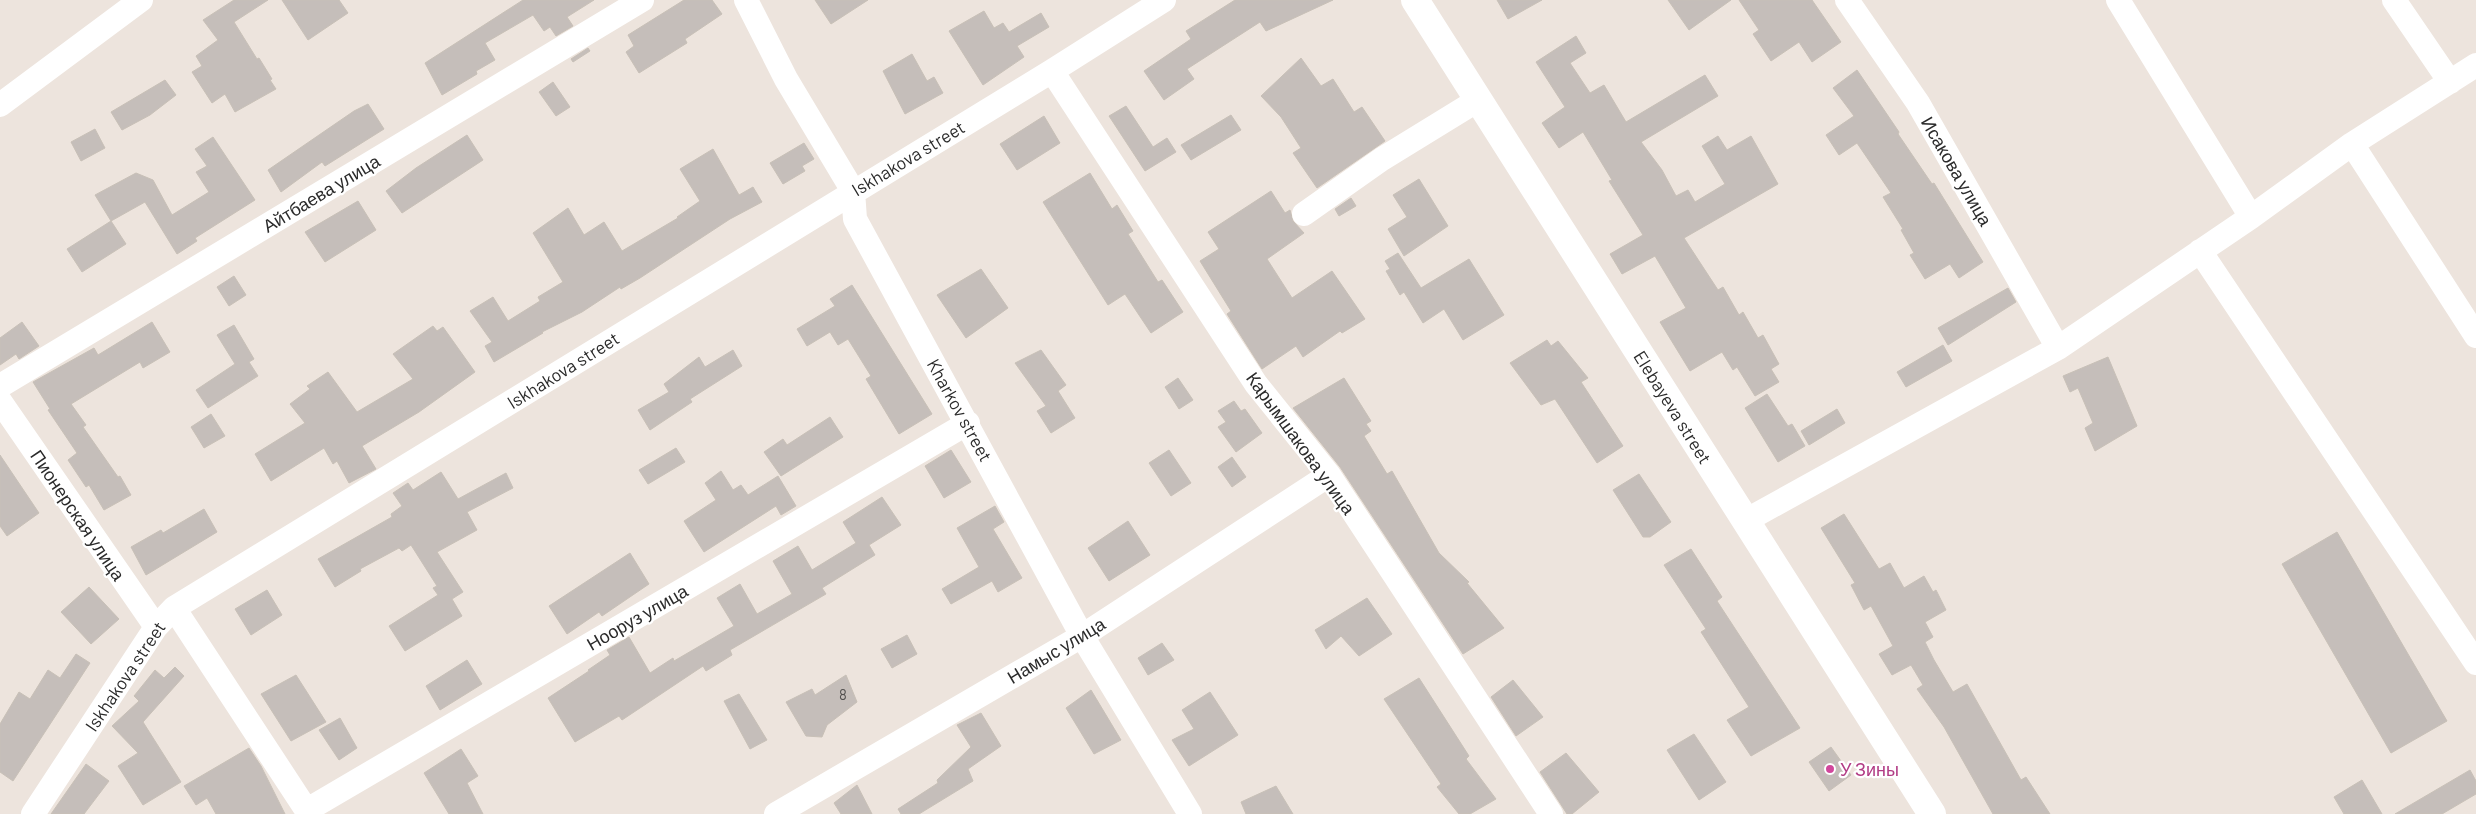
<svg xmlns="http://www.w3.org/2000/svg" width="2476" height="814" font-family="Barlow,sans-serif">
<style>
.building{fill:#c5beba;stroke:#c8c0b7}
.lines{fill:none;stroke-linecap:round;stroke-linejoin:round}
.street{stroke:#fff;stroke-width:24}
.secondary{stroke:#fff;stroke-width:28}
.hotel-dot{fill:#d1479c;stroke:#fff;stroke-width:2}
.labels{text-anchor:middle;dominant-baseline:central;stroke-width:4.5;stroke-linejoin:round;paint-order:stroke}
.number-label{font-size:15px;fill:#52504f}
.street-label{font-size:18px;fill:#2b2b2b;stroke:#fff}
.hotel-label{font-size:18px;fill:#b23c85;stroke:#fff;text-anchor:start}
</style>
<rect width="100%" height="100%" fill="#ede4dd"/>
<path class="building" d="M 234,0 L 268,0 L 234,22 L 257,59 L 259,58 L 272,79 L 270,80 L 276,89 L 235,112 L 225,94 L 212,103 L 192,72 L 202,66 L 196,56 L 218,40 L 203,20 Z
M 282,0 L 339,0 L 348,13 L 308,40 Z
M 523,0 L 594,0 L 567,17 L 573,26 L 556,36 L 550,27 L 544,31 L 533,15 L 485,43 L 495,60 L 476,71 L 477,74 L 442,95 L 425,63 Z
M 684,0 L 712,0 L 722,14 L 685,39 L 687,43 L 639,73 L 626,52 L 634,46 L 628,35 Z
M 815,0 L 868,0 L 831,24 Z
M 1235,0 L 1333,0 L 1266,31 L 1260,22 L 1187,69 L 1194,79 L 1164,100 L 1144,71 L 1191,39 L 1186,31 Z
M 1497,0 L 1542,0 L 1508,19 Z
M 1668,0 L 1731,0 L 1689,30 Z
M 1739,0 L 1812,0 L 1841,42 L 1812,62 L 1799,42 L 1771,61 L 1753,34 L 1759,30 Z
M 984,11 L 994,28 L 1003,23 L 1009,32 L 1041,13 L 1049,27 L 1017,46 L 1024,57 L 983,85 L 949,31 Z
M 1576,36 L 1586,53 L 1570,63 L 1590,93 L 1604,85 L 1626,122 L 1705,75 L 1718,96 L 1641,142 L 1662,170 L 1676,196 L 1688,190 L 1695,202 L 1725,184 L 1702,146 L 1718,136 L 1727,150 L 1751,136 L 1778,184 L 1684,238 L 1718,290 L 1723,287 L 1739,315 L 1743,312 L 1758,338 L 1763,335 L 1779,364 L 1771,369 L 1779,382 L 1755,396 L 1737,367 L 1733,370 L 1722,352 L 1690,371 L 1660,322 L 1686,308 L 1655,256 L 1622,274 L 1610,254 L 1643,235 L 1609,181 L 1612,180 L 1583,132 L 1559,148 L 1542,123 L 1565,107 L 1536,62 Z
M 588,48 L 590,51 L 573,62 L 571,59 Z
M 912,54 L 927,81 L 934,77 L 943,93 L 905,114 L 883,71 Z
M 1301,58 L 1321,86 L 1333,79 L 1354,112 L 1362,107 L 1385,141 L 1317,188 L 1293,153 L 1301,148 L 1281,117 L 1261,96 Z
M 1857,70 L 1899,132 L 1898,134 L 1932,184 L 1934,183 L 1983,262 L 1959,278 L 1950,264 L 1925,279 L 1910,255 L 1914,253 L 1901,230 L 1903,229 L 1883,197 L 1891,193 L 1857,143 L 1839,155 L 1826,135 L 1854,116 L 1833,88 Z
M 165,80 L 176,95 L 150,115 L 122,130 L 111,112 Z
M 553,82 L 570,107 L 556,116 L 539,92 Z
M 368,104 L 384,129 L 325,166 L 322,162 L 281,192 L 268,170 L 354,111 Z
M 1126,106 L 1153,147 L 1167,138 L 1176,152 L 1145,171 L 1109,116 Z
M 1231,115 L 1241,130 L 1191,160 L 1181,145 Z
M 1044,116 L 1060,143 L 1017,170 L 1000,144 Z
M 95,129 L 105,148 L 81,161 L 71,142 Z
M 467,135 L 483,160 L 402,213 L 386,191 L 416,168 Z
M 213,137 L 255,200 L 195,238 L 197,241 L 177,254 L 145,202 L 111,221 L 95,195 L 136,173 L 153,180 L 172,215 L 209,192 L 196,172 L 207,166 L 195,149 Z
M 804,143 L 814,159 L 802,166 L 805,171 L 783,184 L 770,163 Z
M 713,149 L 739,195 L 753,187 L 762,202 L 730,219 L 640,278 L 621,289 L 620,287 L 582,312 L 542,332 L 543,333 L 494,362 L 485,346 L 492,342 L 470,311 L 493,297 L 508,321 L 540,301 L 538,297 L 563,282 L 533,233 L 568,208 L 584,235 L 604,222 L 622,251 L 678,218 L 677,217 L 700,201 L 680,169 Z
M 1090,173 L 1112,209 L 1117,205 L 1133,231 L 1128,234 L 1158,282 L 1162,280 L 1183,312 L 1151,333 L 1125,294 L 1108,305 L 1043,202 Z
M 1419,179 L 1448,226 L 1404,256 L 1388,229 L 1407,217 L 1393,195 Z
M 1271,191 L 1285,213 L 1290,210 L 1293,221 L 1304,233 L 1267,259 L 1292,298 L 1332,271 L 1365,319 L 1342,333 L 1340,331 L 1303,357 L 1296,346 L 1262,369 L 1227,314 L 1231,311 L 1200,261 L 1219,249 L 1208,232 Z
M 1351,198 L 1356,206 L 1339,216 L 1335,209 Z
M 358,201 L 376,230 L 325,262 L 305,232 Z
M 111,221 L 126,244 L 82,272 L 67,249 Z
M 1398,253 L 1421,288 L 1469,259 L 1504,315 L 1463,340 L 1444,309 L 1423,323 L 1404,292 L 1400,295 L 1386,271 L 1390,269 L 1385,261 Z
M 981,269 L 1008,308 L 966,338 L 937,295 Z
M 234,276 L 246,295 L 229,306 L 217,287 Z
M 852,285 L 932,414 L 899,434 L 866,379 L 871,376 L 848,339 L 838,345 L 830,332 L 807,346 L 797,329 L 835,306 L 830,299 Z
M 2008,288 L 2016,302 L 1948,345 L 1938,328 Z
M 22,322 L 39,346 L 19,359 L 16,354 L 0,365 L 0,338 Z
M 152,322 L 170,352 L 143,368 L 140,362 L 71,404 L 86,425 L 83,427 L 118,477 L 120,476 L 131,495 L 104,510 L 89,485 L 86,487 L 68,460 L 77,453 L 48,410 L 50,409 L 33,382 L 94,348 L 98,355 Z
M 234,325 L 254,359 L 249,362 L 258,376 L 208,408 L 196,390 L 235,364 L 217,335 Z
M 433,326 L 437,331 L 443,327 L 475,372 L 419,412 L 362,446 L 376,469 L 349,483 L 337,461 L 333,464 L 324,448 L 271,481 L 255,454 L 305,423 L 290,404 L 310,389 L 307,386 L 328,372 L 357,412 L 413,379 L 393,354 Z
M 1547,340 L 1551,346 L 1558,341 L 1588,378 L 1581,382 L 1623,446 L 1597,463 L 1555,399 L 1541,405 L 1510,363 Z
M 1943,345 L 1952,361 L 1906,387 L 1897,372 Z
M 733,350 L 742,366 L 690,399 L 692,402 L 650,430 L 638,410 L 669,392 L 664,384 L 699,357 L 705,367 Z
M 1041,350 L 1066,385 L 1058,391 L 1075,418 L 1051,433 L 1037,411 L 1046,406 L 1015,363 Z
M 2108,357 L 2137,426 L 2095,451 L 2085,428 L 2093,423 L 2078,388 L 2070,392 L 2063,376 Z
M 1178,378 L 1193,400 L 1179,409 L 1165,387 Z
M 1344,378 L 1371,421 L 1366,424 L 1371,431 L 1364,436 L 1387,474 L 1392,471 L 1439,553 L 1469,582 L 1467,583 L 1504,628 L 1463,654 L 1340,467 L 1293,408 Z
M 1767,394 L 1788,426 L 1792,424 L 1805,446 L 1778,462 L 1745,408 Z
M 1234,401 L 1241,411 L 1245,409 L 1262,433 L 1236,452 L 1218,427 L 1226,422 L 1218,411 Z
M 1837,409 L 1845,423 L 1809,445 L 1801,431 Z
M 211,414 L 225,436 L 204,448 L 191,427 Z
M 830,417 L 843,437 L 781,476 L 764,452 L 783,439 L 787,445 Z
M 676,448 L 685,462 L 648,484 L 639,470 Z
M 951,450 L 971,482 L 944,498 L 925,466 Z
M 1169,450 L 1191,483 L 1171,496 L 1149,463 Z
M 0,455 L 39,513 L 7,536 L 0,526 Z
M 1232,457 L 1246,477 L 1232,487 L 1218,467 Z
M 721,471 L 733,490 L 741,485 L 748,495 L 778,476 L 796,506 L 781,515 L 776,506 L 704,552 L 684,521 L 716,500 L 705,483 Z
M 441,472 L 458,499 L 506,473 L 513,488 L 467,512 L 477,530 L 437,552 L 463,592 L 452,599 L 462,616 L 405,651 L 389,626 L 438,595 L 433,588 L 437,586 L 411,545 L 402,551 L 399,548 L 360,569 L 361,571 L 335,587 L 318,559 L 392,517 L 391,514 L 402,506 L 393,493 L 408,483 L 413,490 Z
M 1639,474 L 1671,522 L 1650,537 L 1643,537 L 1613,490 Z
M 882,497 L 901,525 L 869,545 L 875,555 L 822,588 L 826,594 L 730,650 L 732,655 L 706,671 L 703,666 L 622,720 L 619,716 L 575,742 L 548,698 L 589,671 L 588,670 L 610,655 L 607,650 L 629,637 L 650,673 L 673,658 L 674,661 L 734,626 L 717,598 L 740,584 L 757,614 L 792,594 L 773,561 L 798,546 L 812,570 L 856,543 L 843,522 Z
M 995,506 L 1004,522 L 993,529 L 1022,578 L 998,592 L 992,581 L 951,604 L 942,589 L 979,567 L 957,528 Z
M 204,509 L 217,532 L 146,575 L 131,547 L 161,530 L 163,533 Z
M 1844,514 L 1879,569 L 1890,563 L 1904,588 L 1924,576 L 1933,592 L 1936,590 L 1946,610 L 1925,622 L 1933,637 L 1925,642 L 1934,660 L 1953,692 L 1967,684 L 2021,780 L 2026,777 L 2050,814 L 1993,814 L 1944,727 L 1917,689 L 1923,685 L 1911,665 L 1892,675 L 1879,654 L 1893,646 L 1871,606 L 1864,610 L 1851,585 L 1855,583 L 1821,528 Z
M 1128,521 L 1150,555 L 1109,581 L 1088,548 Z
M 2337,532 L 2447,721 L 2391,753 L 2282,564 Z
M 1691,549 L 1722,597 L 1717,601 L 1800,728 L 1751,756 L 1727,720 L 1749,707 L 1701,632 L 1706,629 L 1664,565 Z
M 630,553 L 649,584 L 602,616 L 599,612 L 567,634 L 549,606 Z
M 89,587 L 119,619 L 91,644 L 61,612 Z
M 267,590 L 282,615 L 251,635 L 235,609 Z
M 1367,598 L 1392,634 L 1359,656 L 1341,636 L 1326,649 L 1315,630 Z
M 907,635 L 917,654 L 892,668 L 881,649 Z
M 1162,643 L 1174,660 L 1148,675 L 1138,658 Z
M 76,654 L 90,663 L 13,781 L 0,772 L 0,724 L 19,692 L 30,699 L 48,670 L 60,678 Z
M 467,660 L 482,684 L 440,710 L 426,686 Z
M 175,667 L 184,676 L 143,722 L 181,782 L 143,805 L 118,766 L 138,753 L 112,726 L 139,701 L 134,696 L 155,670 L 164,678 Z
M 296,675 L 326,722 L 291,741 L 261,694 Z
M 846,675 L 857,702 L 827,725 L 822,737 L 806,736 L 786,702 L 812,689 L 815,695 Z
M 1419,678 L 1469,756 L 1466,759 L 1496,799 L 1470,814 L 1459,814 L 1437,787 L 1441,784 L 1384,699 Z
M 1513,680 L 1543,717 L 1516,736 L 1491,697 Z
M 1091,690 L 1121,740 L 1094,754 L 1066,708 Z
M 1210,692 L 1238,735 L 1189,766 L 1172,740 L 1194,729 L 1182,710 Z
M 739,694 L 767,740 L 750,749 L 724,701 Z
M 981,713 L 1001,746 L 968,769 L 973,781 L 919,814 L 901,814 L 898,809 L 938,783 L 937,780 L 971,747 L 957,725 Z
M 340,718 L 357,748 L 339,760 L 319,730 Z
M 1694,734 L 1726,782 L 1699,800 L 1667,750 Z
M 1831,747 L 1851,775 L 1829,791 L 1809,762 Z
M 249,748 L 261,766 L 285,814 L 216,814 L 207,798 L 196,805 L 184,786 Z
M 461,749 L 478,776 L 467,783 L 483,814 L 449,814 L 424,773 Z
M 1566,753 L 1599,792 L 1572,814 L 1567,814 L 1540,772 Z
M 86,764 L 109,781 L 84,814 L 51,814 Z
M 2470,770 L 2476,781 L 2476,794 L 2442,814 L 2395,814 Z
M 2362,780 L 2382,814 L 2344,814 L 2334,797 Z
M 857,785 L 872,814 L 841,814 L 834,803 Z
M 1276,786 L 1293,814 L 1246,814 L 1241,802 Z"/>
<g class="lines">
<path class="street" d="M 746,0 L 786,79 L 853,191 L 855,219 L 1082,636 L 1190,814
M 1847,0 L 1918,103 L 2058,348
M 2118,0 L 2251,217
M 2394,0 L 2450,82
M 1052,71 L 1256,384 L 1329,475 L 1551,814
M 0,105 L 141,0
M 2352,144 L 2476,336
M 1304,214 L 1382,159 L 1478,100
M 2200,251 L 2476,663
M 0,386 L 642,0
M 0,401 L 156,627
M 1745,521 L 2058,348 L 2251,217 L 2352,144 L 2476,65
M 174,608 L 309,814
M 307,810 L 968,423
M 33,814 L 156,627 L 174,608 L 1052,71 L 1164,0
M 776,814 L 1082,636 L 1329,475"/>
<path class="secondary" d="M 1415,0 L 1932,814"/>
</g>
<circle class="hotel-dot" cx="1830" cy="769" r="5"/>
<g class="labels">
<g class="number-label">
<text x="843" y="694">8</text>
</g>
<g class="street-label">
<text transform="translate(908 158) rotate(-31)">Iskhakova street</text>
<text transform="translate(1957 171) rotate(60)">Исакова улица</text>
<text transform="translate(321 193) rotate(-31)">Айтбаева улица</text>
<text transform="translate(563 370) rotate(-32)">Iskhakova street</text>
<text transform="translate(1673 407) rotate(58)">Elebayeva street</text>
<text transform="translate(960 410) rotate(61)">Kharkov street</text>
<text transform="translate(1301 443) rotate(54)">Карымшакова улица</text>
<text transform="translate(78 515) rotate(56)">Пионерская улица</text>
<text transform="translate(637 617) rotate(-30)">Нооруз улица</text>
<text transform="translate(1056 650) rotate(-31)">Намыс улица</text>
<text transform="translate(125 676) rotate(-56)">Iskhakova street</text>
</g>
<g class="hotel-label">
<text x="1840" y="769">У Зины</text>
</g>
</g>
</svg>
